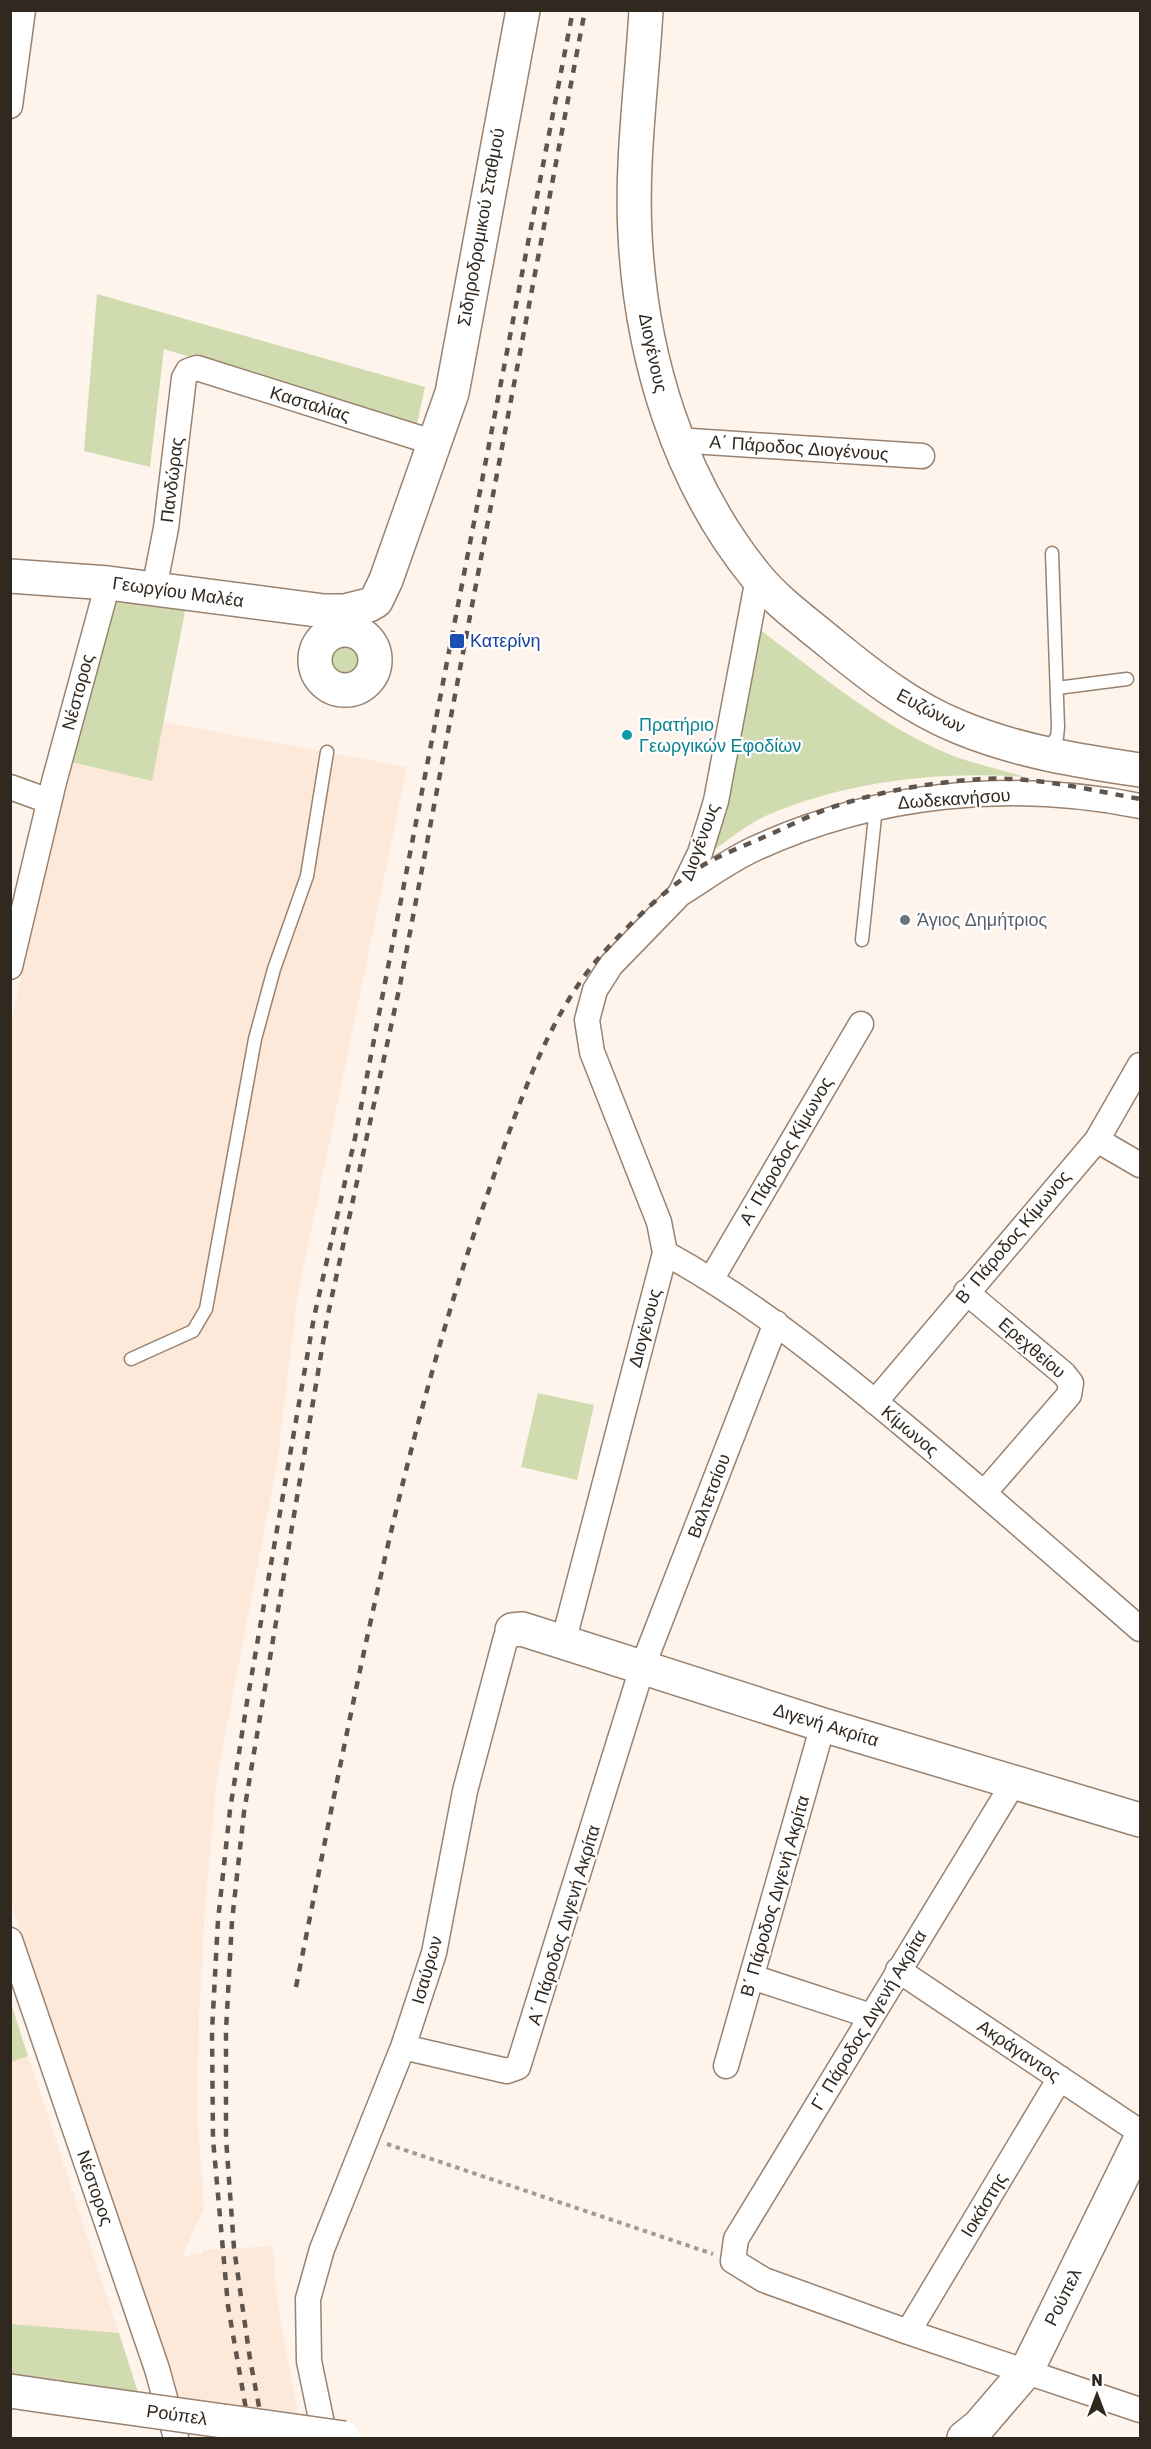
<svg xmlns="http://www.w3.org/2000/svg" width="1151" height="2449" font-family="Rubik,sans-serif">
<style>
.built{fill:#fde9da}
.green{fill:#d0dcb0}
.lines{fill:none;stroke-linecap:round;stroke-linejoin:round}
.lane-casing{stroke:#99826f;stroke-width:15}
.street-casing{stroke:#99826f;stroke-width:27}
.secondary-casing{stroke:#99826f;stroke-width:36}
.path{stroke:#a49a92;stroke-width:4;stroke-dasharray:4.5 4.5;stroke-linecap:butt}
.lane{stroke:#fff;stroke-width:12}
.street{stroke:#fff;stroke-width:24}
.secondary{stroke:#fff;stroke-width:33}
.rail{stroke:#5f554d;stroke-width:4.5;stroke-dasharray:8 8;stroke-linecap:butt}
.secondary-bridge-casing{stroke:#99826f;stroke-width:36;stroke-linecap:butt}
.secondary-bridge{stroke:#fff;stroke-width:33}
.transit-dot{fill:#1a4fb4;stroke:#fff;stroke-width:2}
.culture-dot{fill:#0f9aa8;stroke:#fff;stroke-width:2}
.worship-dot{fill:#6b7280;stroke:#fff;stroke-width:2}
.labels{text-anchor:middle;dominant-baseline:central;stroke-width:4.5;stroke-linejoin:round;paint-order:stroke}
.street-label{font-size:18px;fill:#312820;stroke:#fff}
.transit-label{font-size:18px;fill:#164399;stroke:#fff;text-anchor:start}
.culture-label{font-size:18px;fill:#0d838f;stroke:#fff;text-anchor:start}
.worship-label{font-size:18px;fill:#5b616d;stroke:#fff;text-anchor:start}
</style>
<rect width="100%" height="100%" fill="#fef4ec"/>
<path class="built" d="M 163,722 L 407,767 L 298,1294 L 277,1464 L 217,1778 L 205,1907 L 199,2018 L 197,2110 L 204,2208 L 182,2257 L 202,2253 L 202,2250 L 273,2246 L 277,2300 L 302,2438 L 225,2438 L 218,2403 L 177,2400 L 11,1903 L 10,1029 L 67,761 L 151,781 Z
M 28,2056 L 119,2333 L 11,2324 L 10,2062 Z"/>
<path class="green" d="M 97,294 L 425,387 L 416,428 L 164,349 L 150,467 L 84,451 Z
M 111,600 L 186,606 L 152,781 L 67,761 Z
M 759,629 C 820,674 880,726 951,755 C 975,764 1002,770 1026,777 C 940,771 848,781 768,815 C 747,824 726,842 707,855 L 725,818 Z
M329 659a15 15 0 1 1 30 0a15 15 0 1 1-30 0Z
M 538,1393 L 594,1405 L 577,1480 L 521,1467 Z
M 10,2000 L 28,2056 L 11,2062 L 10,2062 Z
M 10,2324 L 119,2333 L 138,2392 L 11,2377 Z"/>
<g class="lines">
<g class="lane-casing">
<path id="lane" d="M 1057,688 L 1127,679
M 1046,751 L 1057,737 L 1058,727 L 1052,553
M 862,940 L 876,807
M 131,1359 L 193,1331 L 206,1309 L 255,1039 L 274,969 L 307,876 L 327,752"/>
</g>
<g class="street-casing">
<path id="street" d="M 10,106 L 23,10
M 676,440 L 922,456
M 154,589 L 166,528 L 184,378 L 188,371 L 197,368 L 432,442
M 10,787 L 49,801
M 680,894 C 704,879 728,861 754,849 C 875,793 1010,780 1140,806
M 10,967 L 54,782 L 108,583
M 1097,1140 L 1140,1165
M 665,1253 C 753,1301 830,1364 907,1428 C 986,1494 1063,1562 1140,1629
M 712,1278 L 861,1024
M 966,1292 L 1064,1374 L 1071,1383 L 1069,1395 L 984,1493
M 875,1402 L 1097,1140 L 1140,1065
M 563,1643 L 665,1253 L 659,1222 L 592,1052 L 587,1020 L 595,990 L 611,965 L 680,894 L 700,853 L 716,801 L 758,578
M 1014,1782 L 736,2239 L 733,2261 L 764,2280 L 908,2332 L 1140,2410
M 10,1940 L 157,2369 L 176,2438
M 898,1970 L 1140,2132
M 752,1977 L 871,2016
M 403,2047 L 507,2071 L 518,2067 L 642,1668 L 776,1323
M 726,2066 L 823,1725
M 908,2332 L 1060,2078
M 325,2438 L 309,2361 L 308,2299 L 322,2249 L 403,2047 L 434,1953 L 465,1791 L 506,1637 L 512,1630"/>
</g>
<g class="secondary-casing">
<path id="secondary" d="M 646,10 C 642,83 631,161 635,234 C 641,356 678,480 756,576 C 777,602 808,624 833,645 C 872,677 912,708 959,727 C 1017,751 1078,761 1140,770
M 10,576 L 108,583 L 324,611 L 345,611 L 369,605 L 376,601 L 386,580 L 452,393 L 523,10
M315 660a30 30 0 1 1 60 0a30 30 0 1 1-60 0Z
M 512,1630 L 522,1629 L 823,1725 L 1140,1820
M 10,2391 L 58,2398
M 964,2438 L 979,2426 L 1027,2370 L 1140,2140"/>
</g>
<path class="path" d="M 387,2144 L 713,2254"/>
<use href="#lane" class="lane"/>
<use href="#street" class="street"/>
<use href="#secondary" class="secondary"/>
<path class="rail" d="M 296,1987 C 350,1718 399,1446 490,1187 C 516,1112 546,1020 597,960 C 624,929 656,898 689,874 C 712,858 739,848 764,837 C 790,826 815,812 842,804 C 887,790 935,782 982,779 C 1033,776 1091,790 1140,799
M 251,2438 L 228,2306 L 213,2139 L 212,2031 L 218,1920 L 230,1810 L 247,1702 L 314,1317 L 355,1138 L 573,10
M 265,2438 L 250,2359 L 234,2248 L 226,2138 L 226,2030 L 232,1921 L 244,1812 L 327,1319 L 400,985 L 585,10"/>
<g class="secondary-bridge-casing">
<path id="secondary-bridge" d="M 58,2398 L 344,2438"/>
</g>
<use href="#secondary-bridge" class="secondary-bridge"/>
</g>
<rect class="transit-dot" x="449" y="633" width="16" height="16" rx="3"/>
<circle class="culture-dot" cx="627" cy="735" r="6"/>
<circle class="worship-dot" cx="905" cy="920" r="6"/>
<g class="labels">
<g class="street-label">
<text transform="translate(481 227) rotate(-80)">Σιδηροδρομικού Σταθμού</text>
<text transform="translate(653 353) rotate(78)">Διογένους</text>
<text transform="translate(310 404) rotate(17)">Κασταλίας</text>
<text transform="translate(799 448) rotate(4)">Α΄ Πάροδος Διογένους</text>
<text transform="translate(172 480) rotate(-83)">Πανδώρας</text>
<text transform="translate(178 592) rotate(8)">Γεωργίου Μαλέα</text>
<text transform="translate(78 692) rotate(-75)">Νέστορος</text>
<text transform="translate(931 711) rotate(28)">Ευζώνων</text>
<text transform="translate(954 799) rotate(-4)">Δωδεκανήσου</text>
<text transform="translate(700 842) rotate(-70)">Διογένους</text>
<text transform="translate(786 1151) rotate(-60)">Α΄ Πάροδος Κίμωνος</text>
<text transform="translate(1013 1237) rotate(-50)">Β΄ Πάροδος Κίμωνος</text>
<text transform="translate(645 1328) rotate(-75)">Διογένους</text>
<text transform="translate(1032 1348) rotate(41)">Ερεχθείου</text>
<text transform="translate(910 1431) rotate(40)">Κίμωνος</text>
<text transform="translate(709 1496) rotate(-69)">Βαλτετσίου</text>
<text transform="translate(826 1725) rotate(17)">Διγενή Ακρίτα</text>
<text transform="translate(775 1896) rotate(-74)">Β΄ Πάροδος Διγενή Ακρίτα</text>
<text transform="translate(564 1925) rotate(-73)">Α΄ Πάροδος Διγενή Ακρίτα</text>
<text transform="translate(427 1970) rotate(-74)">Ισαύρων</text>
<text transform="translate(869 2020) rotate(-59)">Γ΄ Πάροδος Διγενή Ακρίτα</text>
<text transform="translate(1019 2051) rotate(34)">Ακράγαντος</text>
<text transform="translate(95 2188) rotate(71)">Νέστορος</text>
<text transform="translate(984 2205) rotate(-59)">Ιοκάστης</text>
<text transform="translate(1063 2297) rotate(-64)">Ρούπελ</text>
<text transform="translate(177 2415) rotate(8)">Ρούπελ</text>
</g>
<g class="transit-label">
<text x="470" y="641">Κατερίνη</text>
</g>
<g class="culture-label">
<text x="639" y="725">Πρατήριο<tspan x="639" dy="21">Γεωργικών Εφοδίων</tspan></text>
</g>
<g class="worship-label">
<text x="917" y="920">Άγιος Δημήτριος</text>
</g>
</g>
<rect width="1151" height="2449" fill="none" stroke="#312820" stroke-width="24"/>
<g transform="translate(1097 2395)" stroke="#ffffff" stroke-width="4.5" paint-order="stroke">
<path d="M0-4.5L10 22L0 15L-10 22Z" fill="#312820"/>
<text y="-9" font-size="16" font-weight="bold" text-anchor="middle" fill="#312820">N</text>
</g>
</svg>
